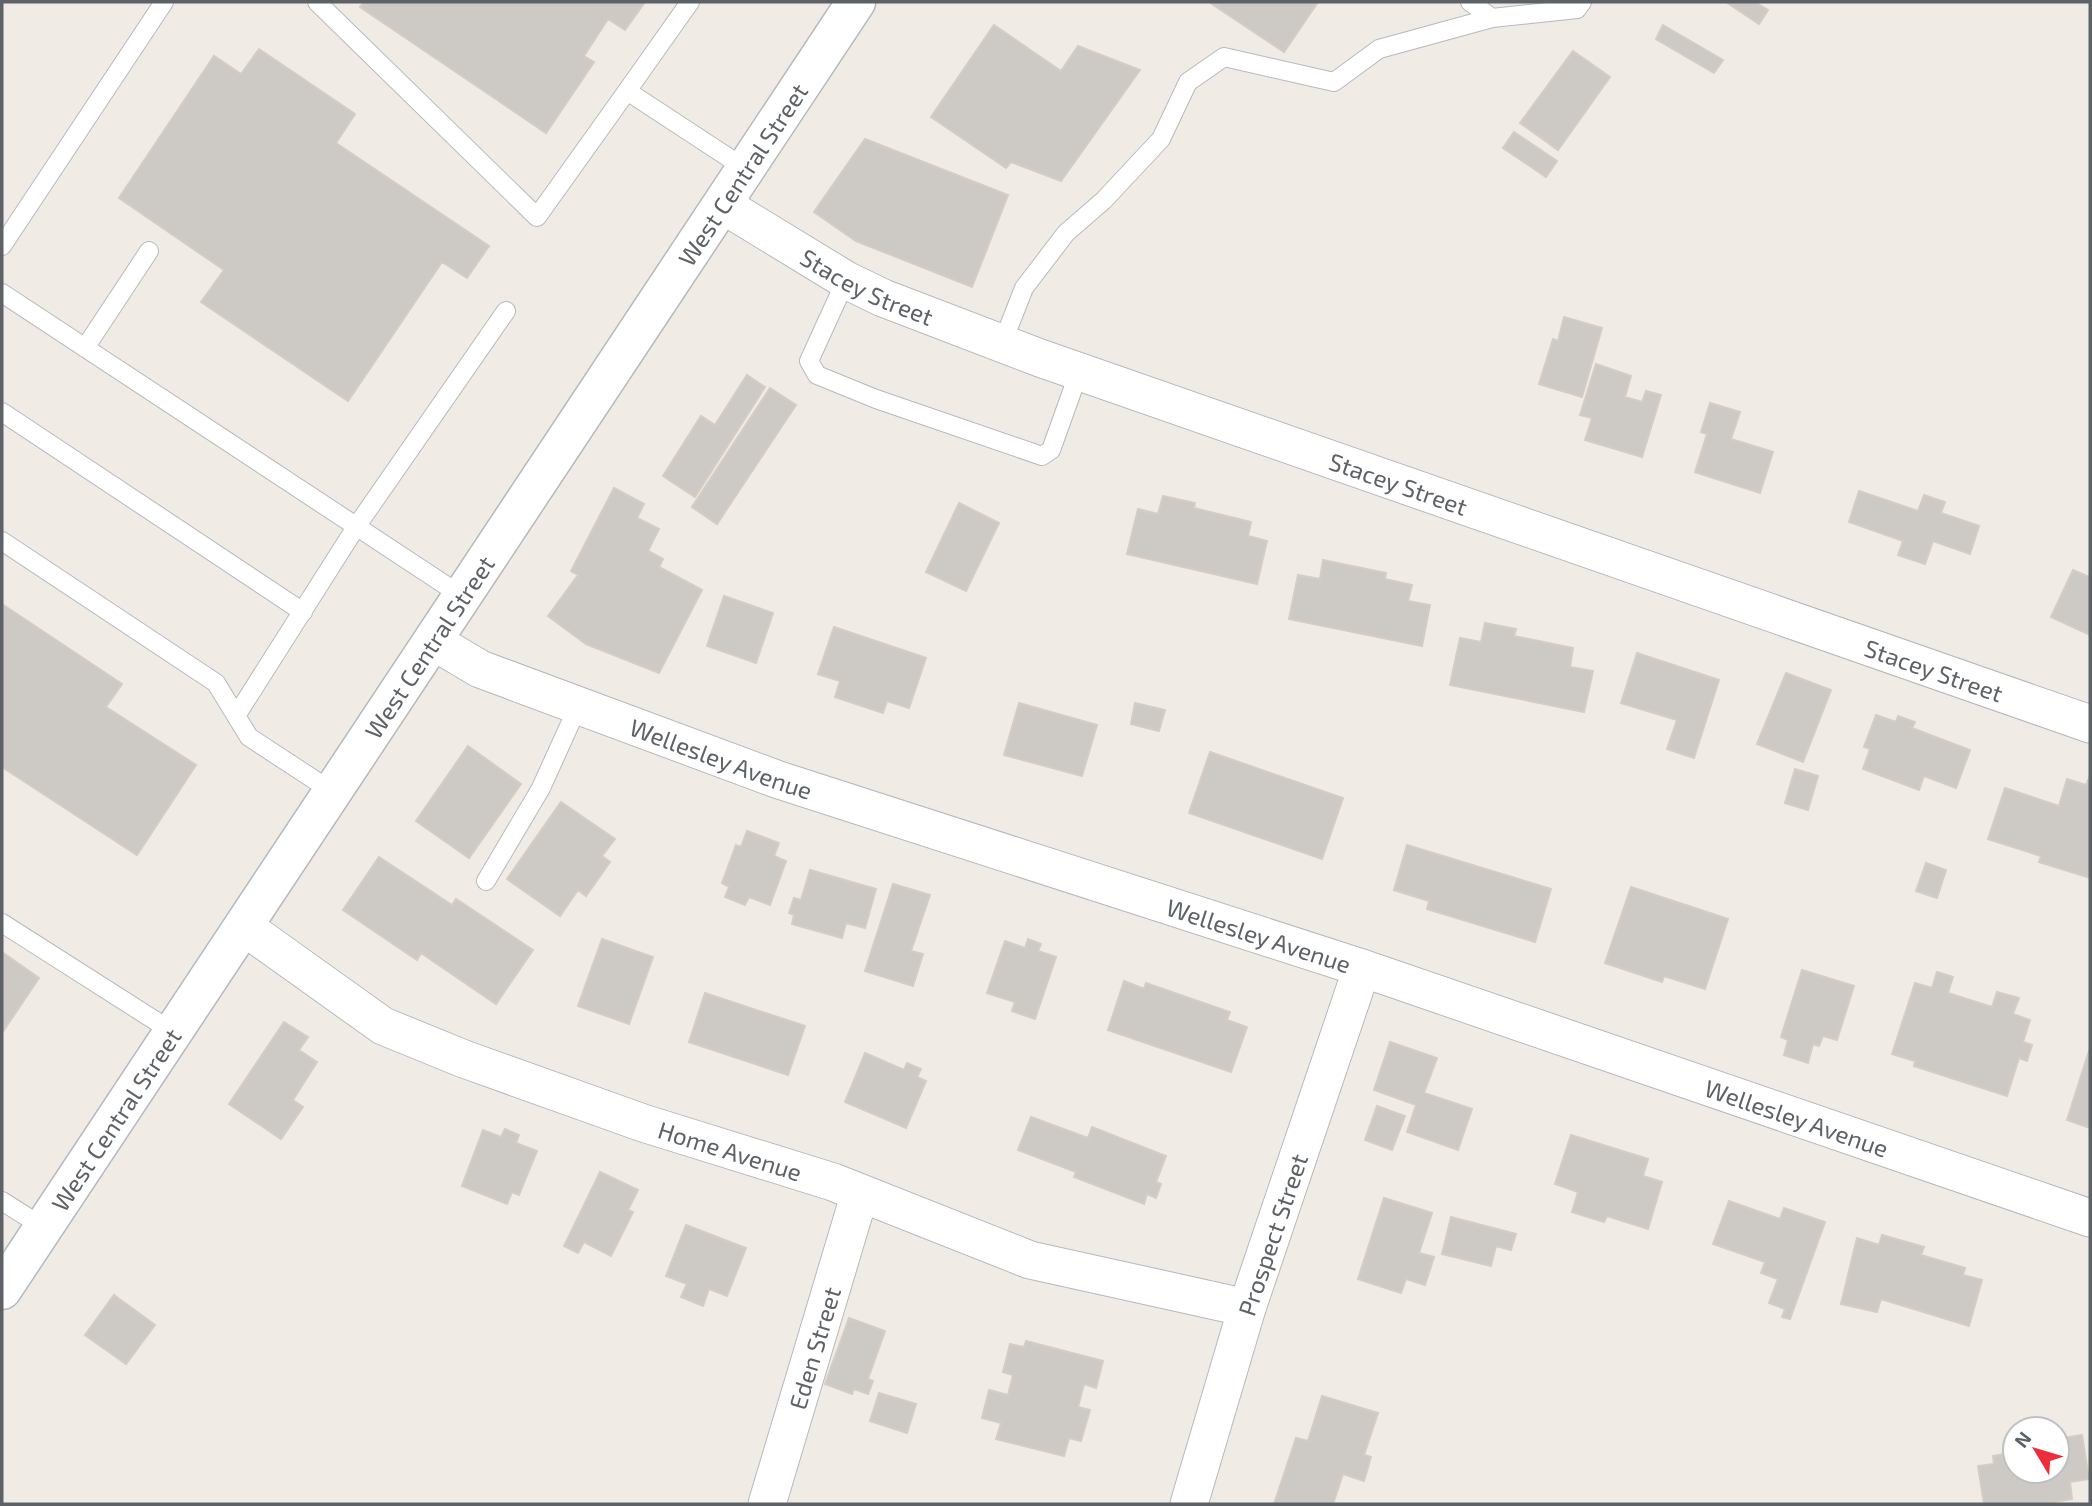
<svg xmlns="http://www.w3.org/2000/svg" width="2092" height="1506" font-family="'Exo 2',sans-serif">
<style>
.building{fill:#cdc9c4;stroke:#d5cdc3;stroke-width:2}
.lines{fill:none;stroke-linecap:round;stroke-linejoin:round}
.service-casing{stroke:#b6b9bc;stroke-width:20}
.minor-casing{stroke:#b6b9bc;stroke-width:39}
.secondary-casing{stroke:#b4b9bd;stroke-width:41}
.service{stroke:#fff;stroke-width:18}
.minor{stroke:#fff;stroke-width:37}
.secondary{stroke:#fff;stroke-width:38}
.labels{text-anchor:middle;dominant-baseline:central;stroke-width:5;stroke-linejoin:round;paint-order:stroke}
.street-label{font-size:24px;fill:#5d6266;stroke:#fff}
</style>
<rect width="100%" height="100%" fill="#f0ece5"/>
<path class="building" d="M 364,2 L 645,2 L 625,30 L 608,19 L 584,56 L 594,62 L 546,133 L 360,7 Z
M 1209,2 L 1318,2 L 1284,52 Z
M 1726,2 L 1755,2 L 1768,10 L 1759,24 Z
M 994,25 L 1061,71 L 1078,46 L 1140,70 L 1061,181 L 1011,162 L 1006,168 L 931,117 Z
M 1663,25 L 1723,60 L 1714,73 L 1656,39 Z
M 259,49 L 355,114 L 336,143 L 489,246 L 467,278 L 442,262 L 348,401 L 201,302 L 224,270 L 119,198 L 214,56 L 241,74 Z
M 1573,51 L 1610,77 L 1558,150 L 1520,123 Z
M 1514,132 L 1557,161 L 1546,177 L 1503,148 Z
M 865,139 L 1008,195 L 972,287 L 856,241 L 814,212 Z
M 1564,317 L 1602,328 L 1582,397 L 1539,384 L 1553,339 L 1558,341 Z
M 1596,364 L 1631,376 L 1625,397 L 1642,402 L 1646,391 L 1661,395 L 1642,457 L 1585,440 L 1592,418 L 1580,415 Z
M 747,375 L 765,387 L 695,497 L 663,476 L 701,416 L 715,425 Z
M 770,388 L 796,405 L 717,524 L 692,507 Z
M 1710,403 L 1740,412 L 1731,439 L 1773,452 L 1760,493 L 1695,472 L 1707,434 L 1701,432 Z
M 614,488 L 644,504 L 637,518 L 659,529 L 648,551 L 663,559 L 659,567 L 702,590 L 659,673 L 586,644 L 548,616 L 578,575 L 571,571 Z
M 1859,491 L 1918,511 L 1924,495 L 1945,502 L 1941,513 L 1979,526 L 1970,554 L 1933,541 L 1925,564 L 1898,555 L 1903,541 L 1849,522 Z
M 1163,496 L 1195,503 L 1194,508 L 1251,522 L 1248,536 L 1267,541 L 1257,584 L 1127,554 L 1138,509 L 1158,514 Z
M 959,503 L 999,523 L 966,591 L 926,572 Z
M 1323,560 L 1386,573 L 1385,579 L 1412,585 L 1408,601 L 1430,605 L 1422,646 L 1289,619 L 1298,575 L 1320,579 Z
M 2073,570 L 2089,577 L 2090,574 L 2090,635 L 2051,617 Z
M 724,596 L 773,613 L 756,663 L 707,646 Z
M 2,604 L 122,684 L 106,707 L 196,765 L 137,855 L 2,767 Z
M 1485,623 L 1516,629 L 1514,636 L 1573,648 L 1570,667 L 1593,671 L 1584,712 L 1450,685 L 1460,638 L 1481,642 Z
M 834,627 L 926,658 L 909,708 L 887,701 L 883,713 L 835,697 L 840,681 L 818,674 Z
M 1637,653 L 1719,680 L 1694,758 L 1667,749 L 1677,720 L 1621,703 Z
M 1786,673 L 1831,690 L 1803,762 L 1757,744 Z
M 1019,703 L 1097,725 L 1082,776 L 1004,755 Z
M 1135,703 L 1165,710 L 1159,731 L 1131,724 Z
M 1876,715 L 1896,722 L 1898,716 L 1915,722 L 1912,728 L 1970,750 L 1956,788 L 1924,776 L 1919,790 L 1863,769 L 1870,749 L 1864,747 Z
M 468,746 L 521,784 L 469,858 L 416,821 Z
M 1210,752 L 1343,798 L 1322,859 L 1189,813 Z
M 1795,769 L 1818,776 L 1808,810 L 1785,803 Z
M 2090,776 L 2090,878 L 2039,862 L 2041,856 L 1988,839 L 2005,788 L 2059,806 L 2067,779 L 2086,785 Z
M 561,802 L 615,839 L 602,856 L 610,862 L 586,896 L 578,890 L 560,916 L 507,879 Z
M 747,831 L 779,843 L 774,856 L 786,861 L 770,905 L 749,897 L 745,905 L 725,897 L 729,887 L 722,883 L 736,845 L 741,847 Z
M 1407,845 L 1551,889 L 1535,942 L 1427,909 L 1429,901 L 1394,890 Z
M 379,857 L 452,905 L 456,899 L 533,950 L 496,1004 L 421,953 L 417,960 L 343,910 Z
M 1926,863 L 1946,870 L 1937,898 L 1916,891 Z
M 810,870 L 876,889 L 865,928 L 846,923 L 842,938 L 792,924 L 794,915 L 789,913 L 794,898 L 801,900 Z
M 893,884 L 930,895 L 911,951 L 923,954 L 913,986 L 865,971 Z
M 1631,887 L 1728,919 L 1705,989 L 1664,976 L 1662,982 L 1605,963 Z
M 602,939 L 653,957 L 629,1024 L 578,1006 Z
M 1028,939 L 1041,944 L 1038,951 L 1056,957 L 1035,1019 L 1012,1011 L 1015,1002 L 987,993 L 1005,941 L 1025,948 Z
M 2,952 L 39,978 L 2,1033 Z
M 1802,970 L 1854,986 L 1837,1040 L 1823,1036 L 1819,1046 L 1813,1044 L 1808,1063 L 1784,1055 L 1788,1040 L 1781,1037 Z
M 1937,972 L 1953,977 L 1948,993 L 1992,1007 L 1997,992 L 2019,998 L 2013,1014 L 2030,1020 L 2023,1042 L 2032,1045 L 2027,1061 L 2019,1058 L 2007,1096 L 1914,1066 L 1915,1061 L 1892,1054 L 1915,983 L 1932,988 Z
M 1124,981 L 1144,989 L 1146,983 L 1230,1012 L 1227,1020 L 1247,1027 L 1231,1072 L 1108,1030 Z
M 705,993 L 805,1026 L 788,1075 L 689,1042 Z
M 284,1022 L 308,1037 L 299,1050 L 317,1062 L 293,1100 L 303,1107 L 281,1139 L 229,1104 Z
M 1390,1042 L 1437,1058 L 1424,1093 L 1472,1109 L 1458,1150 L 1407,1132 L 1416,1105 L 1374,1090 Z
M 2089,1051 L 2090,1051 L 2090,1128 L 2067,1120 Z
M 865,1053 L 904,1070 L 907,1063 L 921,1069 L 917,1077 L 926,1081 L 906,1128 L 845,1102 Z
M 1377,1106 L 1405,1116 L 1392,1150 L 1365,1140 Z
M 1031,1117 L 1088,1138 L 1092,1127 L 1166,1156 L 1156,1182 L 1161,1184 L 1156,1198 L 1147,1194 L 1144,1204 L 1074,1177 L 1076,1172 L 1018,1150 Z
M 505,1129 L 519,1135 L 516,1143 L 537,1151 L 519,1195 L 512,1192 L 507,1204 L 462,1186 L 483,1130 L 501,1137 Z
M 1571,1135 L 1648,1159 L 1643,1176 L 1662,1182 L 1648,1229 L 1607,1216 L 1604,1222 L 1572,1212 L 1578,1192 L 1555,1184 Z
M 600,1172 L 638,1190 L 628,1210 L 633,1212 L 611,1256 L 584,1242 L 578,1253 L 564,1246 Z
M 1384,1198 L 1432,1213 L 1419,1253 L 1434,1257 L 1425,1285 L 1406,1279 L 1401,1293 L 1358,1279 Z
M 1729,1201 L 1780,1219 L 1784,1208 L 1825,1222 L 1790,1319 L 1782,1317 L 1785,1309 L 1769,1303 L 1778,1279 L 1761,1273 L 1765,1262 L 1713,1244 Z
M 1451,1217 L 1516,1234 L 1511,1250 L 1496,1246 L 1491,1266 L 1442,1254 Z
M 686,1225 L 746,1248 L 727,1296 L 709,1289 L 703,1306 L 681,1297 L 687,1284 L 666,1276 Z
M 1882,1235 L 1924,1247 L 1921,1255 L 1965,1268 L 1963,1275 L 1982,1280 L 1969,1326 L 1881,1299 L 1877,1312 L 1841,1304 L 1857,1238 L 1879,1245 Z
M 114,1295 L 155,1325 L 126,1364 L 85,1335 Z
M 849,1318 L 885,1331 L 868,1379 L 873,1381 L 868,1394 L 854,1389 L 852,1394 L 825,1384 Z
M 1026,1341 L 1103,1361 L 1096,1388 L 1084,1384 L 1078,1407 L 1090,1410 L 1081,1441 L 1069,1438 L 1064,1456 L 996,1439 L 1001,1423 L 982,1418 L 989,1390 L 1008,1395 L 1013,1375 L 1003,1372 L 1010,1344 L 1024,1347 Z
M 879,1393 L 916,1404 L 907,1433 L 870,1421 Z
M 1322,1396 L 1378,1413 L 1364,1455 L 1371,1457 L 1364,1481 L 1343,1474 L 1333,1504 L 1274,1504 L 1296,1438 L 1308,1441 Z
M 2082,1435 L 2089,1479 L 2070,1482 L 2072,1499 L 2043,1504 L 1984,1504 L 1978,1466 L 1994,1464 L 1993,1456 L 2015,1452 L 2015,1471 L 2057,1471 L 2057,1439 Z"/>
<g class="lines">
<g class="service-casing">
<path id="service" d="M 317,2 L 537,217 L 627,91 L 746,169
M 1470,2 L 1492,18
M 627,91 L 690,2
M 2,246 L 164,2
M 846,280 L 809,361 L 817,375 L 876,399 L 1042,456 L 1051,450 L 1079,372
M 2,293 L 462,596
M 1002,344 L 1024,288 L 1066,233 L 1104,200 L 1161,139 L 1188,82 L 1224,57 L 1334,82 L 1379,49 L 1492,18 L 1577,9 L 1582,2
M 85,348 L 149,251
M 2,412 L 303,612
M 2,541 L 216,683 L 249,737 L 333,792
M 236,716 L 356,527 L 506,311
M 486,881 L 541,788 L 579,704
M 2,923 L 173,1032
M 2,1201 L 43,1227"/>
</g>
<g class="minor-casing">
<g id="minor">
<path id="s1" d="M 723,205 L 846,280 L 883,298 L 1040,358 L 2090,724"/>
<path id="s2" d="M 433,641 L 480,669 L 779,780 L 1362,968 L 2090,1218"/>
<path id="s3" d="M 243,926 L 383,1026 L 464,1059 L 643,1123 L 833,1182 L 1030,1260 L 1247,1308"/>
<path id="s4" d="M 767,1504 L 860,1193"/>
<path id="s5" d="M 1189,1504 L 1247,1308 L 1362,968"/>
</g>
</g>
<g class="secondary-casing">
<g id="secondary">
<path id="s6" d="M 2,1290 L 856,2"/>
</g>
</g>
<use href="#service" class="service"/>
<use href="#minor" class="minor"/>
<use href="#secondary" class="secondary"/>
</g>
<g class="labels">
<g class="street-label">
<text stroke="none"><textPath href="#s6" startOffset="1339">West Central Street</textPath></text>
<text stroke="none"><textPath href="#s1" startOffset="166">Stacey Street</textPath></text>
<text stroke="none"><textPath href="#s1" startOffset="733">Stacey Street</textPath></text>
<text stroke="none"><textPath href="#s6" startOffset="772">West Central Street</textPath></text>
<text stroke="none"><textPath href="#s1" startOffset="1300">Stacey Street</textPath></text>
<text stroke="none"><textPath href="#s2" startOffset="312">Wellesley Avenue</textPath></text>
<text stroke="none"><textPath href="#s2" startOffset="878">Wellesley Avenue</textPath></text>
<text stroke="none"><textPath href="#s2" startOffset="1446">Wellesley Avenue</textPath></text>
<text stroke="none"><textPath href="#s6" startOffset="205">West Central Street</textPath></text>
<text stroke="none"><textPath href="#s3" startOffset="541">Home Avenue</textPath></text>
<text stroke="none"><textPath href="#s5" startOffset="282">Prospect Street</textPath></text>
<text stroke="none"><textPath href="#s4" startOffset="163">Eden Street</textPath></text>
</g>
</g>
<rect width="2092" height="1506" fill="none" stroke="#5d6266" stroke-width="7"/>
<g transform="translate(2036 1450) rotate(308)"><circle r="33" fill="#ffffff" stroke="#bec0c2" stroke-width="2"/>
<path d="M0-5L12 26L0 18L-12 26Z" fill="#ed2e3a"/>
<text y="-10" font-size="19" font-weight="bold" text-anchor="middle" fill="#5d6266">N</text>
</g>
</svg>
